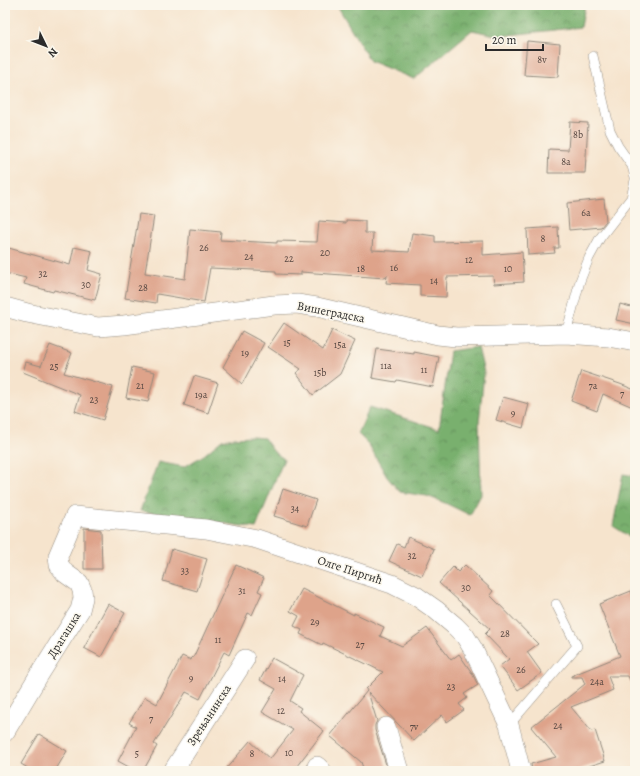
<svg xmlns="http://www.w3.org/2000/svg" width="640" height="776" font-family="Alegreya,serif">
<style>
.forest{fill:url(#forest-crowns);stroke:#526e4c}
.building{fill:#dea38a}
.lines{fill:none;stroke-linecap:round;stroke-linejoin:round}
.service-casing{stroke:#90887c;stroke-width:10}
.minor-casing{stroke:#90887c;stroke-width:20}
.service{stroke:#fff;stroke-width:9}
.minor{stroke:#fff;stroke-width:19}
.labels{text-anchor:middle;dominant-baseline:central;stroke-width:3;stroke-linejoin:round;paint-order:stroke}
.number-label{font-size:10px;fill:#584943}
.street-label{font-size:12px;fill:#2b2b2b;stroke:#fbf7ec}
</style>
<defs>
<pattern id="forest-crowns" width="20" height="18" patternUnits="userSpaceOnUse"><rect width="20" height="18" fill="#79b06e"/><path d="M2 6a3 3 0 1 1 6 0M12 15a3 3 0 1 1 6 0" fill="none" stroke="#638f5b"/></pattern>
</defs>
<rect width="100%" height="100%" fill="#fbf7ec"/>
<filter id="ink" filterUnits="userSpaceOnUse"><feTurbulence type="fractalNoise" baseFrequency=".025" numOctaves="2"/><feDisplacementMap in="SourceGraphic" scale="8" xChannelSelector="R" yChannelSelector="G"/><feConvolveMatrix kernelMatrix="1 2 1 2 8 2 1 2 1" color-interpolation-filters="sRGB"/></filter>
<filter id="wash" filterUnits="userSpaceOnUse"><feTurbulence type="fractalNoise" baseFrequency=".012" numOctaves="4" result="noise"/><feDisplacementMap in="SourceGraphic" scale="16" xChannelSelector="R" yChannelSelector="G"/><feGaussianBlur stdDeviation="0.9" result="paint"/><feColorMatrix in="noise" values="0 0 0 0 0 0 0 0 0 0 0 0 0 0 0 0 0 1.4 0 .05"/><feComposite in="paint" operator="in"/></filter>
<g filter="url(#wash)">
<rect width="100%" height="100%" fill="#f6e4cd"/>
<path class="forest" d="M 337,5 L 585,5 L 581,27 L 500,36 L 472,30 L 414,79 L 370,61 Z
M 478,347 L 484,373 L 479,422 L 481,495 L 470,515 L 445,503 L 427,496 L 400,492 L 387,477 L 368,444 L 358,434 L 370,407 L 439,429 L 450,351 Z
M 252,437 L 264,438 L 274,452 L 284,459 L 256,528 L 140,511 L 158,462 L 184,467 L 204,455 L 222,440 L 235,438 Z
M 623,474 L 635,476 L 635,540 L 613,526 Z"/>
<g id="blocks">
<path class="building" d="M 527,41 L 560,44 L 558,77 L 524,75 Z
M 570,122 L 588,123 L 585,173 L 548,173 L 549,149 L 568,150 Z
M 604,199 L 606,221 L 601,227 L 569,230 L 567,203 Z
M 139,214 L 154,216 L 145,273 L 185,279 L 190,229 L 221,232 L 220,240 L 277,243 L 277,241 L 317,242 L 319,221 L 346,223 L 346,220 L 365,221 L 365,233 L 373,233 L 372,250 L 409,252 L 412,233 L 435,236 L 435,242 L 483,241 L 483,255 L 522,252 L 524,282 L 494,284 L 493,276 L 447,277 L 446,297 L 420,296 L 420,285 L 386,283 L 387,275 L 385,278 L 301,272 L 301,275 L 276,274 L 276,271 L 210,268 L 204,302 L 157,294 L 156,303 L 125,298 Z
M 558,227 L 559,248 L 554,248 L 555,253 L 528,255 L 527,229 Z
M 5,247 L 70,265 L 74,247 L 92,251 L 88,270 L 102,274 L 95,300 L 54,290 L 53,292 L 24,284 L 26,278 L 5,273 Z
M 620,304 L 635,308 L 635,324 L 616,320 Z
M 284,323 L 323,350 L 332,330 L 355,341 L 340,374 L 313,395 L 296,373 L 301,369 L 268,347 Z
M 242,331 L 264,343 L 242,384 L 223,367 Z
M 50,345 L 72,353 L 64,373 L 113,387 L 103,420 L 75,411 L 80,395 L 23,372 L 26,362 L 41,366 Z
M 377,349 L 414,354 L 414,352 L 439,357 L 433,387 L 397,380 L 396,382 L 372,378 Z
M 132,367 L 155,372 L 148,402 L 126,398 Z
M 581,371 L 620,384 L 635,390 L 635,408 L 603,394 L 597,411 L 571,401 Z
M 194,376 L 218,383 L 208,413 L 184,405 Z
M 503,397 L 529,404 L 523,428 L 496,420 Z
M 283,489 L 316,500 L 307,526 L 274,516 Z
M 84,528 L 101,530 L 102,569 L 84,569 Z
M 408,537 L 434,549 L 422,576 L 389,561 L 397,544 L 404,547 Z
M 172,549 L 207,559 L 197,591 L 163,581 Z
M 236,565 L 264,578 L 258,591 L 262,593 L 252,615 L 248,613 L 229,655 L 224,652 L 200,699 L 186,692 L 154,744 L 157,746 L 143,771 L 136,771 L 118,761 L 136,727 L 129,723 L 145,697 L 157,704 L 182,656 L 191,660 L 192,657 L 193,658 Z
M 465,565 L 493,591 L 490,595 L 538,644 L 527,652 L 542,673 L 518,690 L 500,666 L 509,659 L 485,634 L 490,629 L 439,583 L 453,567 L 458,572 Z
M 302,589 L 354,615 L 354,613 L 384,627 L 380,636 L 402,646 L 427,628 L 451,660 L 459,654 L 472,673 L 478,685 L 464,694 L 467,698 L 459,704 L 464,710 L 447,722 L 442,715 L 414,741 L 368,692 L 377,721 L 375,725 L 375,730 L 388,771 L 364,771 L 361,762 L 330,736 L 367,691 L 366,689 L 383,672 L 323,643 L 322,645 L 300,634 L 302,630 L 294,626 L 299,616 L 290,611 Z
M 631,591 L 635,601 L 635,690 L 628,676 L 608,676 L 613,690 L 571,707 L 591,731 L 595,730 L 605,761 L 574,771 L 532,771 L 531,764 L 556,757 L 531,727 L 585,684 L 582,677 L 571,677 L 571,676 L 620,656 L 599,604 Z
M 108,604 L 125,613 L 101,657 L 84,648 Z
M 272,658 L 303,675 L 290,701 L 301,708 L 299,711 L 324,731 L 293,771 L 224,771 L 250,741 L 270,759 L 293,730 L 262,712 L 276,689 L 260,680 Z
M 39,734 L 67,751 L 55,771 L 33,771 L 21,764 Z"/>
</g>
</g>
<g filter="url(#ink)">
<use href="#blocks" fill-opacity="0" stroke="#90887c" stroke-width="1"/>
<g class="lines">
<g class="service-casing">
<path id="service" d="M 593,56 L 610,130 L 618,146 L 632,166 L 635,177
M 566,334 L 580,281 L 589,258 L 600,238 L 631,198 L 635,180
M 509,725 L 577,646 L 556,604"/>
</g>
<g class="minor-casing">
<path id="minor" d="M 5,307 L 27,313 L 98,327 L 124,325 L 274,305 L 297,304 L 317,307 L 438,335 L 456,337 L 566,334 L 608,337 L 635,342
M 386,727 L 399,771
M 5,732 L 39,675 L 80,610 L 83,598 L 82,590 L 79,583 L 65,573 L 59,565 L 58,556 L 75,516 L 206,529 L 257,539 L 392,584 L 416,596 L 436,610 L 455,626 L 465,636 L 473,649 L 509,725 L 521,771
M 317,766 L 322,771
M 173,771 L 245,659"/>
</g>
<use href="#service" class="service"/>
<use href="#minor" class="minor"/>
</g>
</g>
<g class="labels">
<g class="number-label">
<text x="542" y="59">8v</text>
<text x="578" y="134">8b</text>
<text x="566" y="161">8a</text>
<text x="586" y="212">6a</text>
<text x="543" y="238">8</text>
<text x="204" y="247">26</text>
<text x="325" y="252">20</text>
<text x="249" y="256">24</text>
<text x="289" y="258">22</text>
<text x="469" y="259">12</text>
<text x="394" y="267">16</text>
<text x="361" y="268">18</text>
<text x="508" y="268">10</text>
<text x="43" y="273">32</text>
<text x="434" y="280">14</text>
<text x="86" y="284">30</text>
<text x="143" y="287">28</text>
<text x="287" y="342">15</text>
<text x="340" y="344">15a</text>
<text x="245" y="352">19</text>
<text x="386" y="365">11a</text>
<text x="54" y="366">25</text>
<text x="424" y="369">11</text>
<text x="320" y="372">15b</text>
<text x="140" y="385">21</text>
<text x="593" y="385">7a</text>
<text x="622" y="393">7</text>
<text x="201" y="394">19a</text>
<text x="94" y="399">23</text>
<text x="513" y="412">9</text>
<text x="295" y="508">34</text>
<text x="412" y="555">32</text>
<text x="185" y="570">33</text>
<text x="466" y="587">30</text>
<text x="242" y="590">31</text>
<text x="315" y="621">29</text>
<text x="505" y="633">28</text>
<text x="218" y="639">11</text>
<text x="360" y="644">27</text>
<text x="521" y="669">26</text>
<text x="191" y="677">9</text>
<text x="282" y="678">14</text>
<text x="597" y="681">24a</text>
<text x="451" y="686">23</text>
<text x="281" y="710">12</text>
<text x="151" y="718">7</text>
<text x="558" y="725">24</text>
<text x="414" y="726">7v</text>
<text x="289" y="752">10</text>
<text x="137" y="753">5</text>
<text x="252" y="753">8</text>
</g>
<g class="street-label">
<text transform="translate(331 312) rotate(11)">Вишеградска</text>
<text transform="translate(350 570) rotate(18)">Олге Пиргић</text>
<text transform="translate(64 635) rotate(-58)">Драгашка</text>
<text transform="translate(209 715) rotate(-57)">Зрењанинска</text>
</g>
</g>
<rect width="640" height="776" fill="none" stroke="#fbf7ec" stroke-width="20"/>
<g transform="translate(46 46) rotate(133)" stroke="#fbf7ec" stroke-width="3" paint-order="stroke">
<path d="M0-3L7 15L0 10L-7 15Z" fill="#2b2b2b"/>
<text y="-6" font-size="11" font-weight="bold" text-anchor="middle" fill="#2b2b2b">N</text>
</g>
<path d="M486 44v6h57v-6" fill="none" stroke="#2b2b2b" stroke-width="2"/>
<text x="492" y="44" font-size="12" fill="#2b2b2b" stroke="#fbf7ec" stroke-width="3" paint-order="stroke">20 m</text>
</svg>
